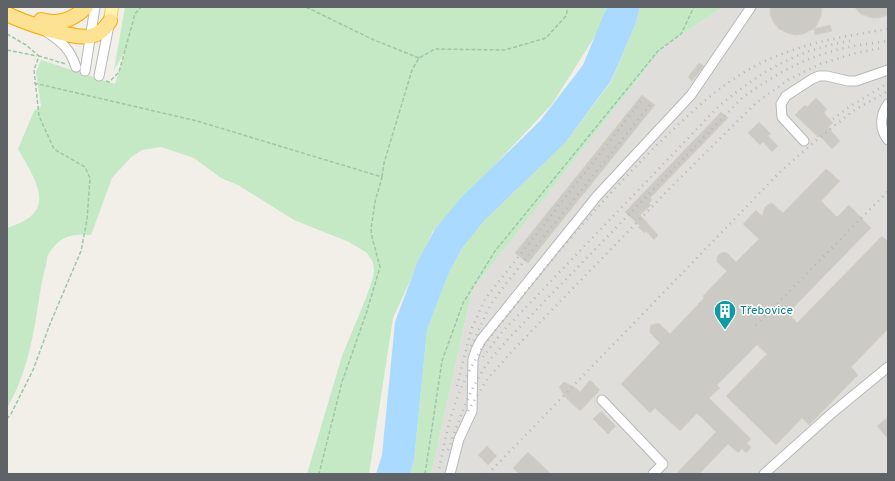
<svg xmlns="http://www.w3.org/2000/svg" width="895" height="481" font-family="Overpass,sans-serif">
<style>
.industrial{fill:#e0deda}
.green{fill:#c5e8c5}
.water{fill:#aadaff}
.building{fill:#cccac5;stroke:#d6d1c6}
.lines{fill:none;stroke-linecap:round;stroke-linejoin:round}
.minor-casing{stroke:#b5b8bc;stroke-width:11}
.major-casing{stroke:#f2c960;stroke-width:14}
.highway-casing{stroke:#f9ab00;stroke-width:16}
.path{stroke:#9cc7a9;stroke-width:1.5;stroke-dasharray:4 2;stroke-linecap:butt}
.minor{stroke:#fff;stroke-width:9}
.major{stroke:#fff2af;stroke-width:12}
.highway{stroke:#fde293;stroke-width:14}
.rail{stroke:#b6b7b8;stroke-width:2.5;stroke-dasharray:1 5;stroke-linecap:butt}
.labels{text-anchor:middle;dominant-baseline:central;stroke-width:3;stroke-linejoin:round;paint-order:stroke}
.culture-label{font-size:12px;fill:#0d838f;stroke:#fff;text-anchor:start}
</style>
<rect width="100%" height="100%" fill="#f1efe8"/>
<path class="industrial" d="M 723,7 L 888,7 L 888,474 L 431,474 L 472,290 L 663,47 Z"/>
<path class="green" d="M 125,7 L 606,7 L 604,22 L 552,104 L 433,231 L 393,318 L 369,474 L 307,474 L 342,356 L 366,298 L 373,278 L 374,270 L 373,262 L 367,253 L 349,242 L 294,220 L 238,185 L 221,178 L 194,158 L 161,147 L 142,150 L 131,157 L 112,178 L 91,235 C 72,233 60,236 49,253 C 47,256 47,261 46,265 C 41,282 39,300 36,318 C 31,349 23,381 7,408 L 7,228 C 59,212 37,183 18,149 L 34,111 L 41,106 L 36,72 L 41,60 L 115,84 L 126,49 L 114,70 Z
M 640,7 L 723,7 L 663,47 L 472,290 L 431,474 L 410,474 L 414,460 L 427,330 L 448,275 L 462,248 L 485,220 L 565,143 L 611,82 L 636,23 Z"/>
<path class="water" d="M 607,7 L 640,7 L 636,23 L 611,81 L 565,143 L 485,220 L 462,248 L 448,275 L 427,330 L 414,460 L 410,474 L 376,474 L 382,455 L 395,322 L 418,261 L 435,229 L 461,198 L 540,121 L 583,65 Z"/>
<path class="building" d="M 770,7 L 822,7 L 821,17 L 815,28 L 803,34 L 795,35 L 787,33 L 779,29 L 774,23 L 770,15 Z
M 854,7 L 888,7 L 888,15 L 878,18 L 872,18 L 861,14 Z
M 830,25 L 832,31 L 815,35 L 814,29 Z
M 699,63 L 704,66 L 692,81 L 688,77 Z
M 642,95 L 655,105 L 528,263 L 515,253 Z
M 816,98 L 827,109 L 824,113 L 833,123 L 828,127 L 840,141 L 832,149 L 820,136 L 818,137 L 795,115 L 805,105 L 807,107 Z
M 721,112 L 728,118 L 650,198 L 652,200 L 649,203 L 651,205 L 640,215 L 658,235 L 654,240 L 646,231 L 644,233 L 638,227 L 640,226 L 625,212 Z
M 759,122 L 771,134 L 768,136 L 778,146 L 772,152 L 763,142 L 760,145 L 748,133 Z
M 826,169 L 840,181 L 821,201 L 837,217 L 849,205 L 871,228 L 788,313 L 797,323 L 882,236 L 888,242 L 888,329 L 851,367 L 858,375 L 809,425 L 802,418 L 776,445 L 726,396 L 767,354 L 757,345 L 717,385 L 720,388 L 709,398 L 751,439 L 747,443 L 751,447 L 746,453 L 742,449 L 738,453 L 728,444 L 699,474 L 676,474 L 716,432 L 697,413 L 680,431 L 655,408 L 650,413 L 621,384 L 660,343 L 650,333 L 650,328 L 651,325 L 659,323 L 670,334 L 704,298 L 703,296 L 727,271 L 717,262 L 717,257 L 719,254 L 721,253 L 726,252 L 736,262 L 759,239 L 743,224 L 756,210 L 762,216 L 765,207 L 769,204 L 772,203 L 783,213 Z
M 590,380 L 600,390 L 580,411 L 566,398 L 559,387 L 564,382 L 576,388 L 580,392 Z
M 601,411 L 616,426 L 608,434 L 593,419 Z
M 888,417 L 888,439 L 877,426 Z
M 487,446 L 497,456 L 488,465 L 478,455 Z
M 528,452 L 551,474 L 519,474 L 513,468 Z"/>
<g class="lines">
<g class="minor-casing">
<path id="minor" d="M 47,32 C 63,43 70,49 76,67
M 85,71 L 95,7
M 99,76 L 109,25
M 888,104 C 880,115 879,129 888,140
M 804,141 L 782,117 L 781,104 L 786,96 L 812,79 L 819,76 L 827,76 L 848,81 L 856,81 L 888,70
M 602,400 L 663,464 L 653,474
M 450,474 L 459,439 L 472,411 L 473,359 L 476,350 L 481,340 L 597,196 L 691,95 L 751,7
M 764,474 L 832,413 L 888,367"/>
</g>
<g class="major-casing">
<path id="major" d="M 110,21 L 112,7"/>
</g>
<g class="highway-casing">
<path id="highway" d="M 7,14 C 23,22 74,40 91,36 C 100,34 105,29 110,21
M 41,20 C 59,25 73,20 86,7"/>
</g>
<path class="path" d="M 306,7 L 374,40 L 419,58
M 7,34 L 26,45 L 39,56
M 7,50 L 37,56
M 106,81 L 109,82 L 119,72 L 135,14 L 141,7
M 34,83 L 197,121 L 382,177 L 375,202 L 371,229 L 372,237 L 380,267 L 366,314 L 342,382 L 319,474
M 382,177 L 384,163 L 412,70 L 419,58 L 435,49 L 505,50 L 546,38 L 566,16 L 568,7
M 7,419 L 11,414 L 33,370 L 50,324 L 81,251 L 87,220 L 90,178 L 85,167 L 54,149 L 39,116 L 34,70 L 39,56 L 66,64
M 425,474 L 442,361 L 463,303 L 495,251 L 658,51 L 681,34 L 694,7"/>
<use href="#minor" class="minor"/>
<use href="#major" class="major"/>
<use href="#highway" class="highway"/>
<path class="rail" d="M 833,119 L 849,107 L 888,83
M 756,325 L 888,191
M 471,346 L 491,304 L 505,285 L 650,105
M 483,357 L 502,332 L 720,105 C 762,71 796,50 850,41
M 457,386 L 471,330 L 485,299 L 643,99
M 468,411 L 488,378 L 515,348 L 678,180 L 756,103 L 788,80 L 820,64 L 856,53 L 882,48
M 448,450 C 459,421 468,393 485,367 C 492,357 501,347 509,338 L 742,98 C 775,74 809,55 849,47 C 862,44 875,43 888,41
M 438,474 C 442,456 445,438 450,420 C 457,393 470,368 484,345 C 536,278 590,212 650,152 C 685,118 718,84 763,62 C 803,43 845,36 888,29
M 488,474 L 780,172 L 814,142 L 853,111 L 888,91"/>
</g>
<defs>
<g id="building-pin" transform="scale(1.15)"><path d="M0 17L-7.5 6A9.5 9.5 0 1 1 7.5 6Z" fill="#0f9aa8" stroke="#fff"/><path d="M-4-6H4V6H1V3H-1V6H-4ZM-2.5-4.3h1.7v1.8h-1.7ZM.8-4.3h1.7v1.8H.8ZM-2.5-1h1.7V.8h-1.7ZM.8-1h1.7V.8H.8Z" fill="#fff"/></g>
</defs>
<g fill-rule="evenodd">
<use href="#building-pin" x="725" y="311"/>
</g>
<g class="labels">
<g class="culture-label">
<text x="740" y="311">Třebovice</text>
</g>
</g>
<rect width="895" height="481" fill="none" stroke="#5f6368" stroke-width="16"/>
</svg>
